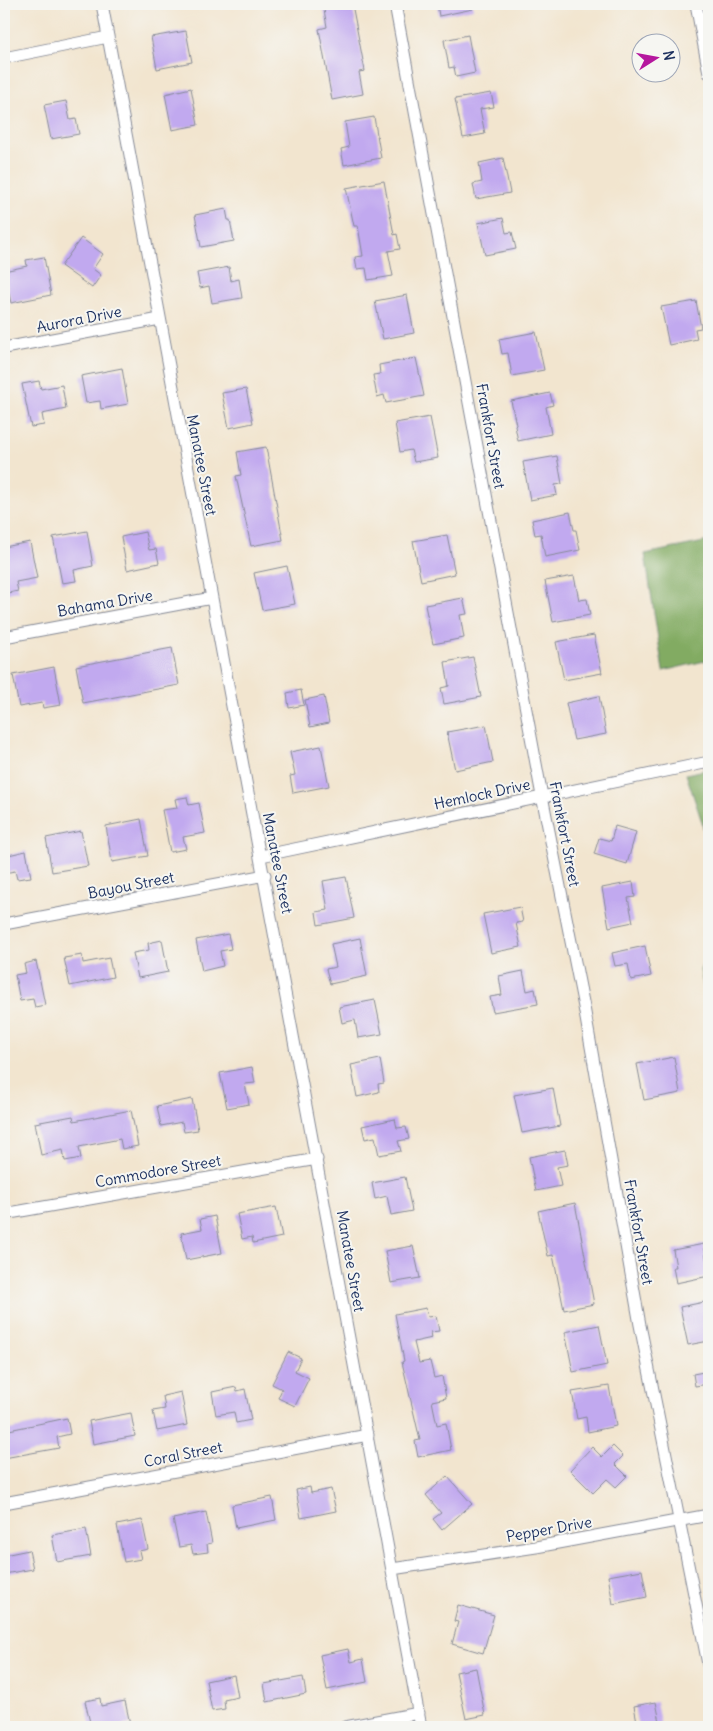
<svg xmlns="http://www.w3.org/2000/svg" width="713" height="1731" font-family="Delius,sans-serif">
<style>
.green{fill:#a3c66f;stroke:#5f7a66}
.forest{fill:#82ab62;stroke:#4e6d60}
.building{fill:#c1a9ef}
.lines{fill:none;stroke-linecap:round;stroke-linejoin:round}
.street-casing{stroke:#868a96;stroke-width:13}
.street{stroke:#fff;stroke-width:11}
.labels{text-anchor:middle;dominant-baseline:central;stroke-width:4;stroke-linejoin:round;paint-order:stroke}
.street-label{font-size:15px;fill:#1b2f5e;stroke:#f6f6f2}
</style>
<rect width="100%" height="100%" fill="#f6f6f2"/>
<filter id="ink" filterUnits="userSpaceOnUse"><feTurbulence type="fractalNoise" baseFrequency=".02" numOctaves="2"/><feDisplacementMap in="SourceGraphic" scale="10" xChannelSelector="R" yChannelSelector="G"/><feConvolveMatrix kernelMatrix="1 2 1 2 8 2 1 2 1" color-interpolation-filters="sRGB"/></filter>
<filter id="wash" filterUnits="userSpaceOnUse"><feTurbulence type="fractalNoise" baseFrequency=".0096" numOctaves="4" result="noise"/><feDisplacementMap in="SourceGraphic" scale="20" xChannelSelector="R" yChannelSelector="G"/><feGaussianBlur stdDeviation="1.12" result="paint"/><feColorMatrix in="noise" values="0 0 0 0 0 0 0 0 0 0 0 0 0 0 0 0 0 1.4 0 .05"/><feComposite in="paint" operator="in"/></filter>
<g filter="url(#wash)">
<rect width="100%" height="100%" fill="#f2e5cf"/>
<path class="green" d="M 709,951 L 709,1014 L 700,970 Z"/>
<path class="forest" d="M 709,541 L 709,660 L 663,671 L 645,554 Z
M 709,769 L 709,862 L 702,822 L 686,774 Z"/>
<g id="blocks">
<path class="building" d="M 323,4 L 352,4 L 365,71 L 359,72 L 363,94 L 332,100 L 319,29 L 327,27 Z
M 437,4 L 472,4 L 473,9 L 439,16 Z
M 186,31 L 192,62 L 157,69 L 151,37 Z
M 468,35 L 475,73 L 456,77 L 454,67 L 449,68 L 444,40 Z
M 191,88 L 198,125 L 172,130 L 165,94 Z
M 491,93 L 494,107 L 480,109 L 485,134 L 463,138 L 455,99 Z
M 66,101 L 70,120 L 76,119 L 79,134 L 51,139 L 44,105 Z
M 374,117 L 381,158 L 344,165 L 341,149 L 349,147 L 345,122 Z
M 503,158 L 510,193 L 476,199 L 473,184 L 482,182 L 479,163 Z
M 384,181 L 394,235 L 397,234 L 400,249 L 388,251 L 393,276 L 368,280 L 366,268 L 357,269 L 355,257 L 363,256 L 358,226 L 354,226 L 346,188 Z
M 226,209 L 228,220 L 230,220 L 234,241 L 201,247 L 195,215 Z
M 503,218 L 506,233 L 512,232 L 516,249 L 485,255 L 478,223 Z
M 81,238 L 103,254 L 93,269 L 101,275 L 92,288 L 61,266 Z
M 44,257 L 51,295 L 11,303 L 4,271 L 27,266 L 26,260 Z
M 229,267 L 231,281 L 239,279 L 242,298 L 212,303 L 209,286 L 200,288 L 197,273 Z
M 407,295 L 414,333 L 383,339 L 375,301 Z
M 696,301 L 701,328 L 695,329 L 697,339 L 669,345 L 661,307 Z
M 536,332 L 544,370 L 512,376 L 508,353 L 502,354 L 499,339 Z
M 416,358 L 424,396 L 386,403 L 384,395 L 377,397 L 373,375 L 380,374 L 379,365 Z
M 122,368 L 128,404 L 101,409 L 100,401 L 86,403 L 81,376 Z
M 39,381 L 41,389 L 62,385 L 66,409 L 42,414 L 44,425 L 31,427 L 22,384 Z
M 246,389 L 253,423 L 229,428 L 222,393 Z
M 550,393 L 553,405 L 546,407 L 551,434 L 518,441 L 515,426 L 516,425 L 511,401 Z
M 430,417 L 438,458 L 414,462 L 411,450 L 400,452 L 395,423 Z
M 266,447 L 283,540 L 251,546 L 236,476 L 241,475 L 237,452 Z
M 557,456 L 562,484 L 555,485 L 557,495 L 530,500 L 523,462 Z
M 570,512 L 574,530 L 576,530 L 580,550 L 545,557 L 541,534 L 535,535 L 532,520 Z
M 87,531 L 93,566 L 74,570 L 76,581 L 62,583 L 53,537 Z
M 145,532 L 149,550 L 156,549 L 159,563 L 127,570 L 121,537 Z
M 447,535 L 455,574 L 421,581 L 413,541 Z
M 30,542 L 37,578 L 16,582 L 18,591 L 4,594 L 4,547 Z
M 287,566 L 295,604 L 262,610 L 254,573 Z
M 574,576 L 579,600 L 587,599 L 590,615 L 553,622 L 545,581 Z
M 463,598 L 467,614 L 460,615 L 464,638 L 433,644 L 425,605 Z
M 594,635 L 602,673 L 564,680 L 556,642 Z
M 172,648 L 179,685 L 83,703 L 76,666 Z
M 473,657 L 481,697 L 444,704 L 441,688 L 449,686 L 445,662 Z
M 54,667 L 61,705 L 43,708 L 42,703 L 19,707 L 13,675 Z
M 301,690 L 304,705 L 289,708 L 287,693 Z
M 324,696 L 329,723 L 310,727 L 305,700 Z
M 599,696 L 606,734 L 574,740 L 566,703 Z
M 486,725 L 493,762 L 455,770 L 447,732 Z
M 321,746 L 329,786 L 293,793 L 290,776 L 295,775 L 290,752 Z
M 187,797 L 189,805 L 199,803 L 205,833 L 183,837 L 186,849 L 170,852 L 162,810 L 177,808 L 175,799 Z
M 141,819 L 148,856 L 112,862 L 106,826 Z
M 615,826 L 636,832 L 627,864 L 594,854 L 599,838 L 611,841 Z
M 81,831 L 88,866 L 52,872 L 46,838 Z
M 26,851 L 31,877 L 17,879 L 15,871 L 4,873 L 4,856 Z
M 346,877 L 354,918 L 318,925 L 316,912 L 328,910 L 323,881 Z
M 633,882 L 635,897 L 628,898 L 633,922 L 609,927 L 602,888 Z
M 520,907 L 523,922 L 516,923 L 521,947 L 491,953 L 483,914 Z
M 228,934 L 231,949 L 220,951 L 223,966 L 202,971 L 196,940 Z
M 360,938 L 367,976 L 330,984 L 326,969 L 336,967 L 331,944 Z
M 162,940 L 168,972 L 138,978 L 133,953 L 149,950 L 148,943 Z
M 645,946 L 651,976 L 631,980 L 628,964 L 615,966 L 612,953 Z
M 82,955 L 83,963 L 109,958 L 113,977 L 70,986 L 64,958 Z
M 36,961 L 45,1005 L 35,1007 L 33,999 L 20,1001 L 15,975 L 26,973 L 24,964 Z
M 523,971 L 527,991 L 535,989 L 538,1004 L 493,1012 L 490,997 L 502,995 L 499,976 Z
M 375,1000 L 382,1034 L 358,1038 L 355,1020 L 342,1023 L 339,1007 Z
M 674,1057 L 680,1093 L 644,1100 L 637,1064 Z
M 380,1059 L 384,1083 L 378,1084 L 379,1092 L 357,1097 L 351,1065 Z
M 252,1067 L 255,1083 L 245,1084 L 249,1104 L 227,1108 L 220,1073 Z
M 553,1088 L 560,1126 L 522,1133 L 514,1095 Z
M 192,1099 L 198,1130 L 184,1132 L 182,1122 L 161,1126 L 157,1106 Z
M 131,1110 L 138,1146 L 122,1149 L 120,1139 L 79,1147 L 81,1158 L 65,1161 L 63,1150 L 41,1155 L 35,1123 L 73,1116 L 74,1121 Z
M 395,1119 L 397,1128 L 406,1127 L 409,1139 L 398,1141 L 401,1151 L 379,1155 L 375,1137 L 365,1139 L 362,1126 Z
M 565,1150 L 568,1165 L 557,1167 L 561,1186 L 536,1191 L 529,1157 Z
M 405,1177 L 412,1211 L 391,1215 L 387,1196 L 375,1199 L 372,1183 Z
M 575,1203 L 594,1304 L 564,1310 L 553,1255 L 548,1256 L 538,1211 Z
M 276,1207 L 282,1237 L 253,1243 L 252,1237 L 242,1239 L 237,1214 Z
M 215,1216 L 222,1253 L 186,1260 L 181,1233 L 202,1229 L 200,1219 Z
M 704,1244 L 709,1276 L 676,1283 L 673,1267 L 676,1267 L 673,1250 Z
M 413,1246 L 420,1278 L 391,1283 L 385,1251 Z
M 709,1301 L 709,1317 L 706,1318 L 709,1341 L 688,1345 L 680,1307 Z
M 426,1308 L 428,1317 L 436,1316 L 439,1331 L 431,1332 L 432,1338 L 414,1342 L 419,1363 L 430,1361 L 434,1378 L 442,1376 L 446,1398 L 432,1401 L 437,1425 L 446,1423 L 451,1450 L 418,1457 L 415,1441 L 420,1440 L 402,1362 L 404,1361 L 395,1314 Z
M 599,1325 L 607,1365 L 573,1372 L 565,1332 Z
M 288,1352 L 301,1358 L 295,1371 L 309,1378 L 295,1406 L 278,1398 L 282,1389 L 272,1384 Z
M 709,1371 L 709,1384 L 695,1386 L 693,1374 Z
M 609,1386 L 616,1426 L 588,1432 L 586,1417 L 577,1419 L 572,1392 Z
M 236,1387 L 237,1391 L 245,1389 L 251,1420 L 236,1423 L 234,1412 L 216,1415 L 212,1392 Z
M 181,1392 L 187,1425 L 157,1431 L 153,1411 L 165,1409 L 163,1396 Z
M 131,1413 L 135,1436 L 93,1444 L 89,1421 Z
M 67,1418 L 70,1434 L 57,1437 L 59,1448 L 4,1458 L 4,1431 Z
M 613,1446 L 623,1456 L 615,1464 L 627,1476 L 616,1487 L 607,1479 L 593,1493 L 570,1470 L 592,1447 L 602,1457 Z
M 447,1476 L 472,1504 L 442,1530 L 433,1519 L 441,1513 L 426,1495 Z
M 310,1487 L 311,1493 L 331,1489 L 336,1511 L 301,1518 L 296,1490 Z
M 272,1497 L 276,1520 L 236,1528 L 232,1505 Z
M 206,1512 L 212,1543 L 207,1544 L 208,1552 L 193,1554 L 191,1545 L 179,1547 L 173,1519 Z
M 142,1520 L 148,1549 L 139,1551 L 141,1559 L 124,1562 L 117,1525 Z
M 86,1529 L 91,1556 L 57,1562 L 52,1535 Z
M 29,1550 L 33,1569 L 4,1574 L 4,1555 Z
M 642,1570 L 647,1597 L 613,1604 L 608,1576 Z
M 458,1605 L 494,1615 L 483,1653 L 452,1644 L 458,1622 L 454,1621 Z
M 348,1649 L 351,1662 L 363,1659 L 367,1682 L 327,1690 L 320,1655 Z
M 476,1668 L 485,1715 L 466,1719 L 456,1672 Z
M 234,1675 L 238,1697 L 224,1700 L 225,1709 L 212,1711 L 206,1681 Z
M 303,1677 L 306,1694 L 267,1702 L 264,1684 Z
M 100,1698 L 101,1706 L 125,1701 L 130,1724 L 111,1727 L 91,1727 L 85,1701 Z
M 656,1702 L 661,1727 L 638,1727 L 634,1706 Z"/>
</g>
</g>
<g filter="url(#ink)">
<use href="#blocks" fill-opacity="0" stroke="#868a96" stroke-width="1"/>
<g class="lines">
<g class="street-casing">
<path id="street" d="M 102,4 L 421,1727
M 395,4 L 542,796 L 584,1007 L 640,1325 L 709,1669
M 696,4 L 709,73
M 4,58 L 108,37
M 4,348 L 160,319
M 4,637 L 212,598
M 261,856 L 709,762
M 4,924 L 265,875
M 4,1214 L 317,1159
M 4,1503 L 368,1435
M 392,1569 L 536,1547 L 709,1515
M 345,1727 L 419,1713"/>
</g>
<use href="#street" class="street"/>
</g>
</g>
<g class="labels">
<g class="street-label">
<text transform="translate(79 319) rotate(-11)">Aurora Drive</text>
<text transform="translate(491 436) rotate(80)">Frankfort Street</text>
<text transform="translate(202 465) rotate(79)">Manatee Street</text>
<text transform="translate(105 603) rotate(-10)">Bahama Drive</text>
<text transform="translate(482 794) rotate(-12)">Hemlock Drive</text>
<text transform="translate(565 834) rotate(79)">Frankfort Street</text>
<text transform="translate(278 863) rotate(79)">Manatee Street</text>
<text transform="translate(131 885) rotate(-11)">Bayou Street</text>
<text transform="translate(158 1171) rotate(-10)">Commodore Street</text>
<text transform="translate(639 1232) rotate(80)">Frankfort Street</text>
<text transform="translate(351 1261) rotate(80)">Manatee Street</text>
<text transform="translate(183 1454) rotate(-11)">Coral Street</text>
<text transform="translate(549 1529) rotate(-10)">Pepper Drive</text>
</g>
</g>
<rect width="713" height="1731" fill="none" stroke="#f6f6f2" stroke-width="20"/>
<g transform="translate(656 58) rotate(79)"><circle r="24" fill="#f6f6f2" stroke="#9ea6b7"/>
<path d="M0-4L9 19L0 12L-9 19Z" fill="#b5179e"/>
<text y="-8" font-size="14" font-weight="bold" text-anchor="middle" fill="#1b2f5e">N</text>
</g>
</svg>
